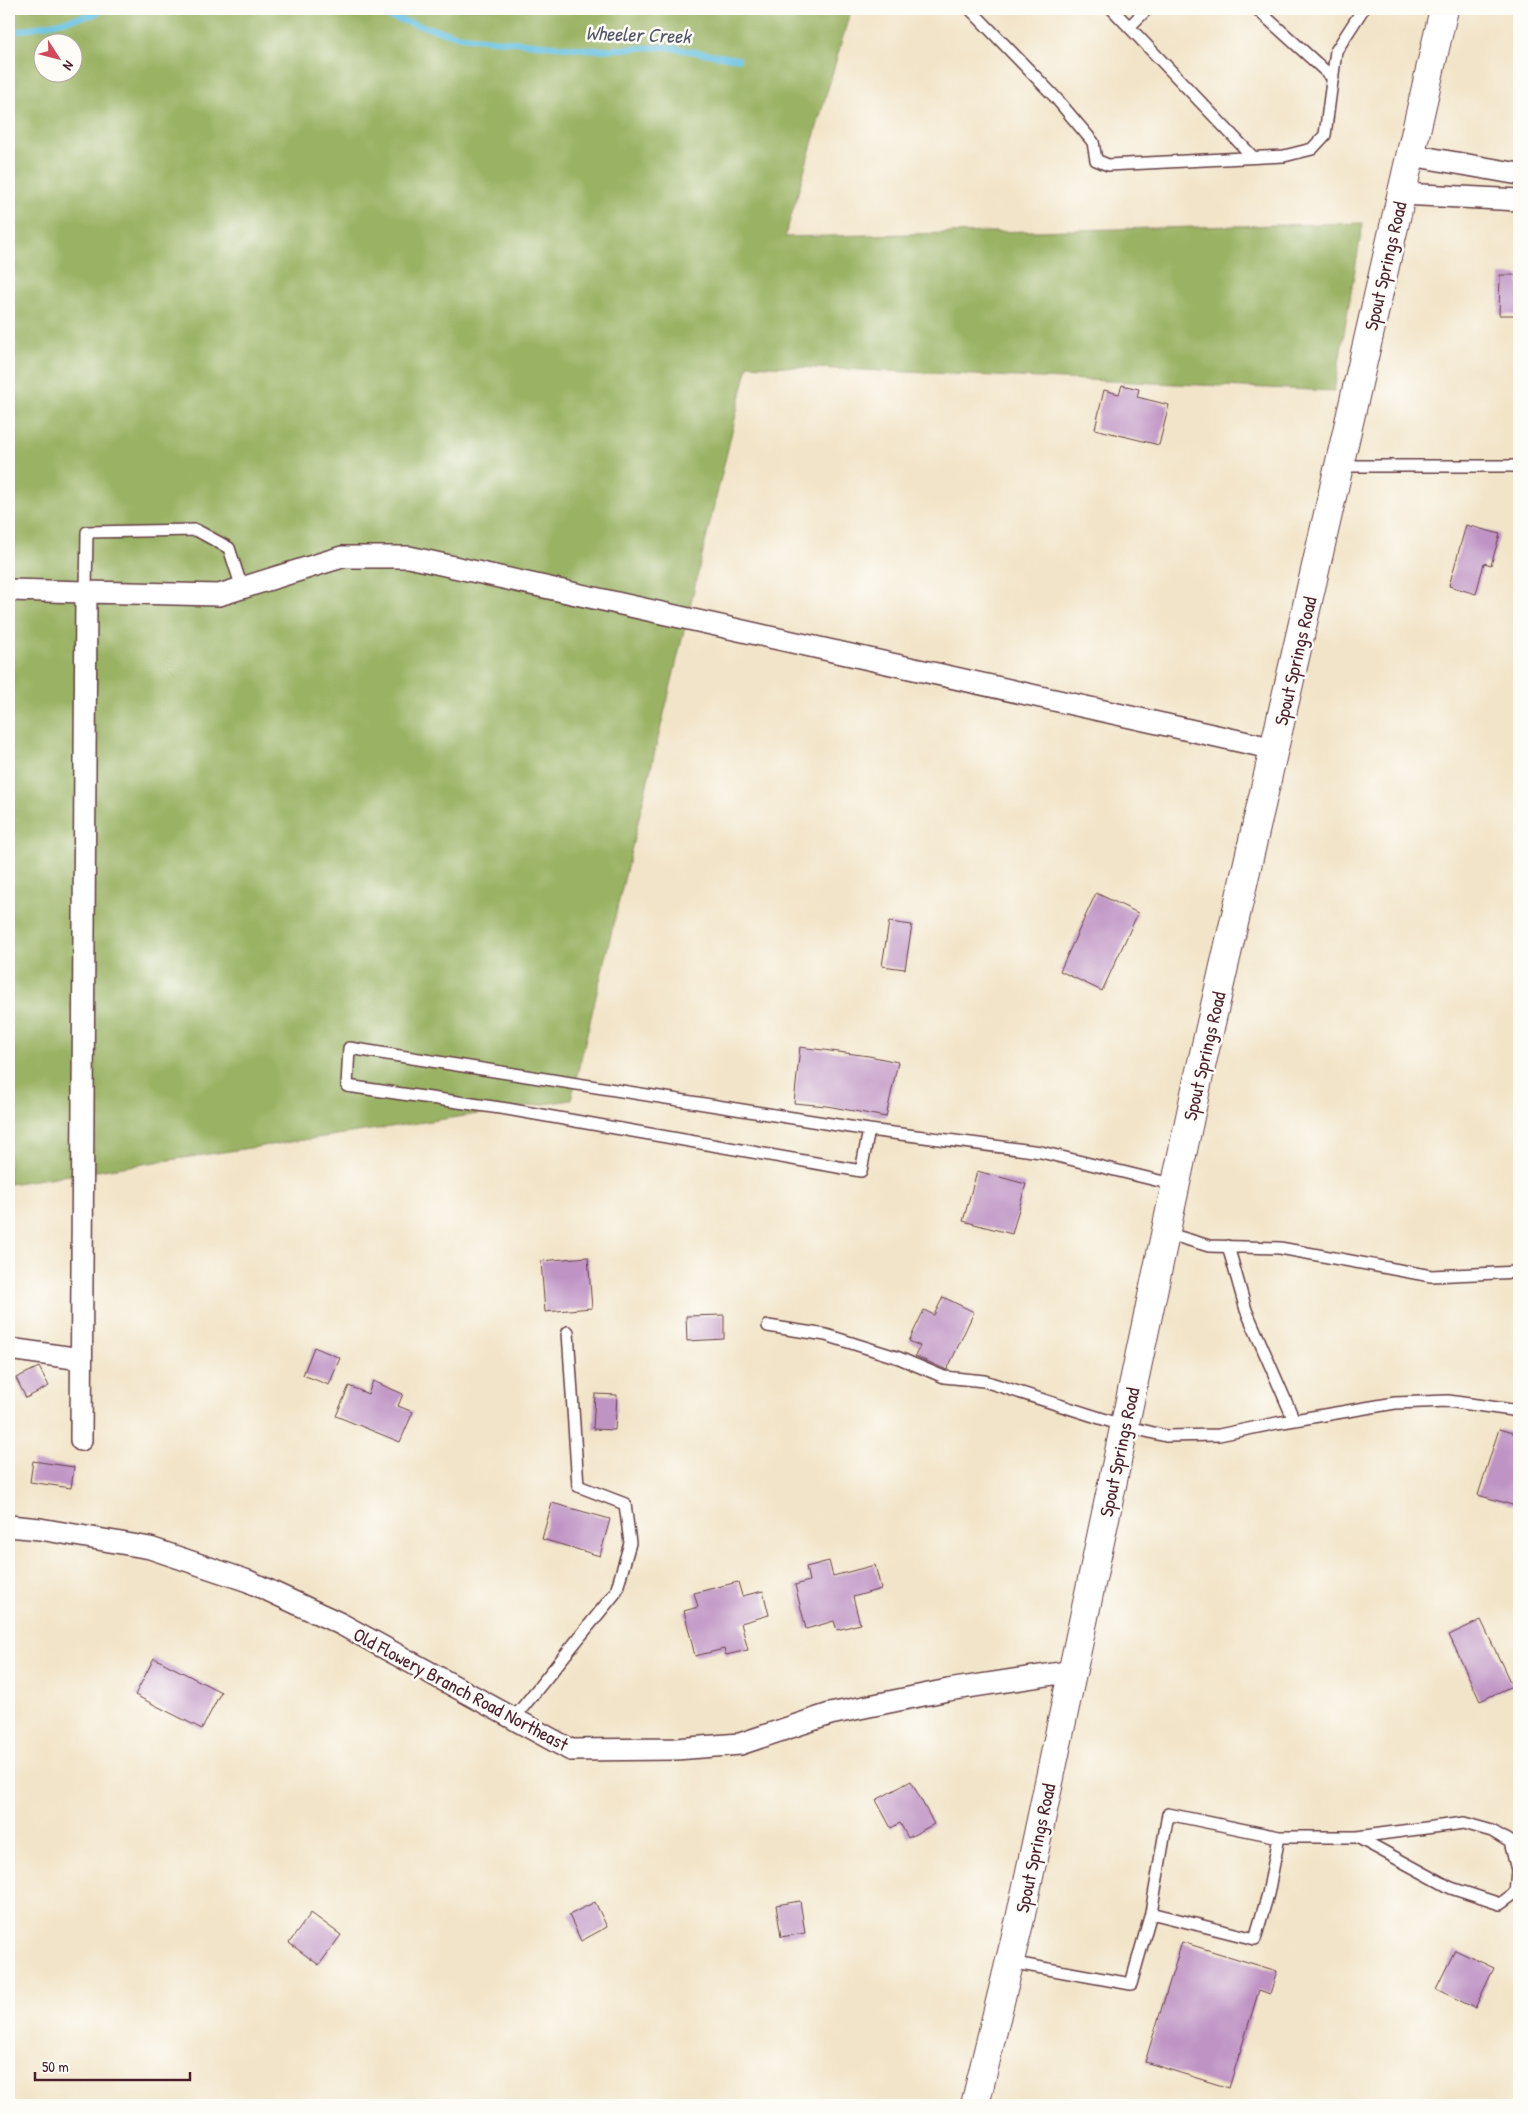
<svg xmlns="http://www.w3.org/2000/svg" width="1528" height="2114" font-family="'Patrick Hand',sans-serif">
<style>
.forest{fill:#9ab263;stroke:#726847;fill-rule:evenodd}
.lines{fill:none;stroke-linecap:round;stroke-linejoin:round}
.stream{stroke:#64c1e2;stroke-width:6}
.building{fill:#bf94c5}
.lane-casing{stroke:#633d43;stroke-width:14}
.street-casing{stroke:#633d43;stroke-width:24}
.secondary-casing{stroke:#633d43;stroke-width:30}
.lane{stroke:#fff;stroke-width:11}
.street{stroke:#fff;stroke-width:21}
.secondary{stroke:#fff;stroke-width:28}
.labels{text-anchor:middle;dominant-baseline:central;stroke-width:5;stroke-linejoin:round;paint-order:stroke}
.street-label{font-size:19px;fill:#4a1f2b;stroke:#fdfcf7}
.water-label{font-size:20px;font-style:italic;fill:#53586b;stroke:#fdfcf7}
</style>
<rect width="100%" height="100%" fill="#fdfcf7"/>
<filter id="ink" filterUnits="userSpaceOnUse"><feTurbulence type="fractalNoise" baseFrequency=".02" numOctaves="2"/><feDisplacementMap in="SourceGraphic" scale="10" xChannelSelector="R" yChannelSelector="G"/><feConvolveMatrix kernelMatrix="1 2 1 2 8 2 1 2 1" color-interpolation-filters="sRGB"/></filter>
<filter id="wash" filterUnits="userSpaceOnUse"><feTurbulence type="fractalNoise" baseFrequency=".0096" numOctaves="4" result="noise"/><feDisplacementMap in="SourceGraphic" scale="20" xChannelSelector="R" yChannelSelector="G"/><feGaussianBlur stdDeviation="1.12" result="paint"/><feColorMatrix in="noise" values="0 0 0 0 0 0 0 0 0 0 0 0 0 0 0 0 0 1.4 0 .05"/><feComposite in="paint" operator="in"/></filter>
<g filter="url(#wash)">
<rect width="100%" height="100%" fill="#f2e4c8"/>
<path class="forest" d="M 9,9 L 851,9 L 785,237 L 1363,223 L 1334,391 L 748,365 L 571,1100 L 9,1184 ZM 42,42 L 72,42 L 72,72 L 42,72 Z"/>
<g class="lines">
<path class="stream" d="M 360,9 L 462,37 L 596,50 L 666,47 L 738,59
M 9,33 L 96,14 L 104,9"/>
</g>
<g id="blocks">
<path class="building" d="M 1500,275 L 1519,275 L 1519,315 L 1499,315 Z
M 1122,385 L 1139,389 L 1137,397 L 1169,405 L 1159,445 L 1095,429 L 1104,390 L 1119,394 Z
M 1466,525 L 1500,534 L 1491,565 L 1484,563 L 1476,594 L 1449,586 Z
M 1096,893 L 1138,913 L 1102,991 L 1060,971 Z
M 889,922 L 912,925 L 905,969 L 882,966 Z
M 800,1047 L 869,1056 L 898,1062 L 886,1117 L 827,1106 L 794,1103 Z
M 977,1171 L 1026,1184 L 1012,1234 L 963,1221 Z
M 588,1257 L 592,1308 L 545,1312 L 541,1261 Z
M 943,1297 L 974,1312 L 947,1370 L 915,1356 L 920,1346 L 909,1341 L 924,1310 L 934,1315 Z
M 724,1315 L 724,1339 L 687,1341 L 686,1316 Z
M 314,1347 L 340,1358 L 329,1385 L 303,1375 Z
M 39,1367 L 49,1386 L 26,1398 L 16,1378 Z
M 373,1381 L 403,1394 L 398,1406 L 413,1412 L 400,1442 L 336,1416 L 349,1386 L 368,1394 Z
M 595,1394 L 617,1395 L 615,1430 L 593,1429 Z
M 1499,1429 L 1519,1435 L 1519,1507 L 1478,1495 Z
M 33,1461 L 74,1467 L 71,1488 L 30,1482 Z
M 552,1503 L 610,1519 L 600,1556 L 542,1539 Z
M 829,1561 L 833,1576 L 875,1565 L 881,1589 L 853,1597 L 860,1624 L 837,1630 L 834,1621 L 806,1629 L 795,1585 L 809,1581 L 806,1567 Z
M 738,1582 L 742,1596 L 763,1591 L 769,1615 L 741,1623 L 748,1650 L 726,1655 L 724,1649 L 695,1656 L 684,1611 L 698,1607 L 694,1593 Z
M 1481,1620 L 1512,1686 L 1480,1701 L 1449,1635 Z
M 154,1658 L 221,1692 L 202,1729 L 135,1695 Z
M 911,1781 L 934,1824 L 908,1838 L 900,1823 L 891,1828 L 876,1800 Z
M 800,1901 L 805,1933 L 781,1937 L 776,1905 Z
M 595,1902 L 607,1927 L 581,1941 L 569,1915 Z
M 311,1913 L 341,1935 L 319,1965 L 289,1943 Z
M 1182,1942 L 1277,1971 L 1270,1994 L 1259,1990 L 1229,2088 L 1145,2062 Z
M 1455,1950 L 1494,1968 L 1475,2008 L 1436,1989 Z"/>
</g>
</g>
<g filter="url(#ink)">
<use href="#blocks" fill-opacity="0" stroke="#633d43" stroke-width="1"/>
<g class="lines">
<g class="lane-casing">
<path id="lane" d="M 970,9 L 1055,97 L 1093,142 L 1096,160 L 1108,165 L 1284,156 L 1312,149 L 1325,135 L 1336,51 L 1363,9
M 1112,9 L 1253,157
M 1257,9 L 1333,78
M 1129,27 L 1147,9
M 1340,466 L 1519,466
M 86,592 L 87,532 L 196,530 L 229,548 L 242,588
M 869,1130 L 861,1171 L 507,1109 L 347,1086 L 349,1048 L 869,1130 L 1041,1152 L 1176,1185
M 1166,1233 L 1209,1246 L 1280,1248 L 1431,1276 L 1519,1272
M 1228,1246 L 1246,1310 L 1294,1420
M 768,1326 L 826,1335 L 899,1358 L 944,1377 L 984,1381 L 1125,1426 L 1166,1436 L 1219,1435 L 1277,1423 L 1395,1403 L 1448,1401 L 1519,1411
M 514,1718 L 616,1592 L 630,1543 L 625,1504 L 578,1486 L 568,1332
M 1279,1837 L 1357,1837 L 1464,1823 L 1492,1831 L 1510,1842 L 1517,1870 L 1515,1893 L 1500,1904 L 1451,1888 L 1357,1837
M 1009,1962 L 1131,1984 L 1151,1913 L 1255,1939 L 1268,1894 L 1279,1837 L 1168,1814 L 1151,1913"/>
</g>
<g class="street-casing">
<path id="street" d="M 1411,155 L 1519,174
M 1402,194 L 1519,200
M 9,590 L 86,592
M 9,1349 L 81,1359
M 81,1440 L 86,592 L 219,595 L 342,557 L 409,557 L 1275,749
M 9,1526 L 40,1529 L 150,1548 L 248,1581 L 341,1624 L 571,1750 L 676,1749 L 740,1744 L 830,1714 L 948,1690 L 1073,1671"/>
</g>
<g class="secondary-casing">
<path id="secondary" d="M 975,2105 L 1020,1919 L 1197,1084 L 1444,9"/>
</g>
<use href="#lane" class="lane"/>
<use href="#street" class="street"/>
<use href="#secondary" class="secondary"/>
</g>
</g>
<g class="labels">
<g class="street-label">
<text transform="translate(1385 266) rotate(-77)">Spout Springs Road</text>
<text transform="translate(1295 661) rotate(-77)">Spout Springs Road</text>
<text transform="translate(1204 1056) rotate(-77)">Spout Springs Road</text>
<text transform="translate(1119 1452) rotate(-78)">Spout Springs Road</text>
<text transform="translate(461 1689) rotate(28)">Old Flowery Branch Road Northeast</text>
<text transform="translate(1035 1848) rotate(-78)">Spout Springs Road</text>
</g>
<g class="water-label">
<text transform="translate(638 34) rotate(2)">Wheeler Creek</text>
</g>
</g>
<rect width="1528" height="2114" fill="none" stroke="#fdfcf7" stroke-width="30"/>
<g transform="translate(58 58) rotate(126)"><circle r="24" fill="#fdfcf7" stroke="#b5a4a5"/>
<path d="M0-4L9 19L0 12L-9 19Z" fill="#d1495b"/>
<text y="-8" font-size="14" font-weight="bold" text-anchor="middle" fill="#4a1f2b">N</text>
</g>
<path d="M35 2072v8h155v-8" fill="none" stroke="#4a1f2b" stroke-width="2.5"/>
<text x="42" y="2072" font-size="15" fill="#4a1f2b" stroke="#fdfcf7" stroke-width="4" paint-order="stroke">50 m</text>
</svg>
